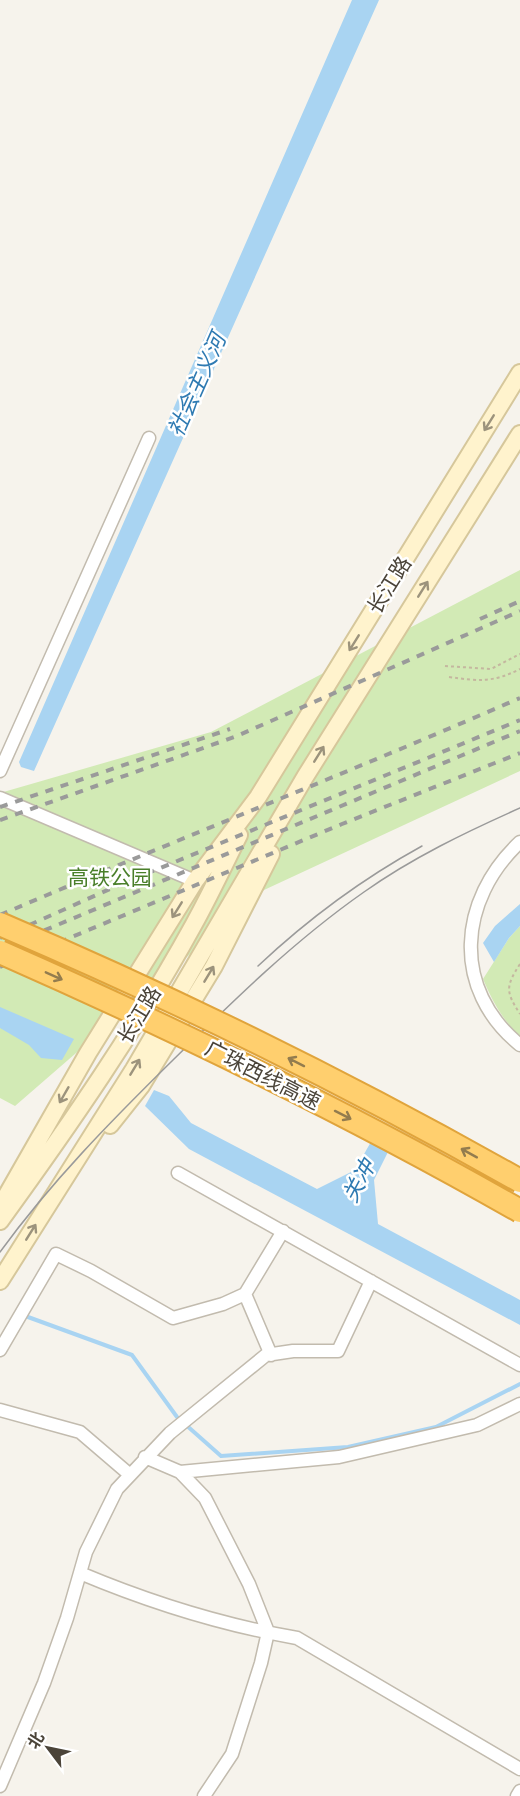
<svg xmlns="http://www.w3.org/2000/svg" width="520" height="1796" font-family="Rubik,'Noto Sans SC',sans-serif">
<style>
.green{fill:#d2eab5}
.water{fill:#a9d4f2}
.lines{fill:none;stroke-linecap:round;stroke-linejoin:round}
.stream{stroke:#a9d4f2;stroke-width:4}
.minor-casing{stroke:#c2bbae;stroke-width:15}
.secondary-casing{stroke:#d6c79b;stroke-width:20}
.path{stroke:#c4b79f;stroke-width:2;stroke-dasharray:3 3;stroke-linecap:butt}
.minor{stroke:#fff;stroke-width:12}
.secondary{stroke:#fff3cd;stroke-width:16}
.tram{stroke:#9a9a9a;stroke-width:1.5}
.rail{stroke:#9a9a9a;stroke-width:4;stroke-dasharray:8 8;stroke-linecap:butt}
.motorway-bridge-casing{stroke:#e0a43c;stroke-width:26;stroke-linecap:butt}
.motorway-bridge{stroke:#ffcf6e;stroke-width:22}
.oneway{stroke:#9c937c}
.oneway2{stroke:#937c4e}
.labels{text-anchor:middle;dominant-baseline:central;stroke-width:5;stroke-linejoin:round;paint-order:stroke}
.street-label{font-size:21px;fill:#4b4439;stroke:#fff}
.park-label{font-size:21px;fill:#4a7f2a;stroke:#fff}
.water-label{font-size:22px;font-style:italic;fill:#2e7ab2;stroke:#fff}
</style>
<rect width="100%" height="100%" fill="#f6f3ec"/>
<path class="green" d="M 520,570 L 520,771 L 264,890 L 15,1106 L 0,1098 L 0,793 L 211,732 Z
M 520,926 L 520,1036 C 502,1020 492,1000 483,979 L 509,938 Z"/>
<path class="water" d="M 352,0 L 379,0 L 34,771 L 21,767 L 19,762 Z
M 520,904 L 520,926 L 509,938 L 494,962 L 483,943 L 495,926 Z
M 0,1007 L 74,1039 L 62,1060 L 41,1058 L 29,1045 L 0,1028 Z
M 154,1090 L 169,1096 L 191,1123 L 317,1189 L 355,1170 L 372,1140 L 389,1150 L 374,1180 L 378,1224 L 520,1300 L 520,1325 L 189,1149 L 145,1106 Z"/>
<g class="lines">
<path class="stream" d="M 28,1317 L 132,1355 L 177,1417 L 221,1456 L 348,1447 L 436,1427 L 520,1384"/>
<g class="minor-casing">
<path id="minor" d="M 0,771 L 149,438
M 0,798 L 195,881
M 520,842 C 458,900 451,989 520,1045
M 178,1173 L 520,1365
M 245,1294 L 271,1355
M 0,1350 L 56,1254 L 91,1271 L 173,1318 L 223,1304 L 245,1294 L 283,1231
M 0,1410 L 80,1432 L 129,1474
M 145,1457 L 180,1472 L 205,1498 L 249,1584 L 268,1632 L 261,1663 L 232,1754 L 204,1796
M 180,1472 L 339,1457 L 477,1425 L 520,1404
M 80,1573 C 149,1602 222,1625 297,1638 L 520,1769
M 0,1786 L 44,1683 L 67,1618 L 86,1552 L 117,1489 L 170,1433 L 266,1355 L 293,1351 L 338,1351 L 371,1281
M 517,1796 L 520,1791"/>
</g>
<g class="secondary-casing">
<path id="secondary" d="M 110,1125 L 141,1086 L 214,966 L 271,854
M 0,1207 L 88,1053 L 195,881 L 258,797 L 520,373
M 0,1221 C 69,1126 137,1028 194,924 C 210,895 224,865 239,835
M 0,1281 L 134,1069 L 305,777 L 520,434"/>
</g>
<path class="path" d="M 445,666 L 491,669 L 520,654
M 449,677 C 479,681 492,683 520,669
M 520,964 C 505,987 506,992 520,1014"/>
<use href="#minor" class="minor"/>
<use href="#secondary" class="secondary"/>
<path class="tram" d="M 258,966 C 308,919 362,879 422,846
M 0,1252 C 51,1182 111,1121 173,1060 C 234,1000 294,941 364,892 C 412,858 466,832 520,808"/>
<path class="rail" d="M 480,619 L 520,601
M 0,807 L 230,729
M 0,820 L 237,736 L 520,611
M 0,915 C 173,841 348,773 520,698
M 0,938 L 119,885 L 520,720
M 0,949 L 520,731
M 0,967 L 342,824 L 520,753"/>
<g class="motorway-bridge-casing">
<path id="motorway-bridge" d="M 0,924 C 178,1000 352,1086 520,1181
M 0,952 C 177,1030 352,1115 520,1211"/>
</g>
<use href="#motorway-bridge" class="motorway-bridge"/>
</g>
<defs><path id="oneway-shaft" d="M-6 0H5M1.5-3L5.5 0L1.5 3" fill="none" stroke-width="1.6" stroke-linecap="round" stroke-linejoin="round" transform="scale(1.5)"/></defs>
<g class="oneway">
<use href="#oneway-shaft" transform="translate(489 423) rotate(122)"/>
<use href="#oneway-shaft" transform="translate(423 589) rotate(-58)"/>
<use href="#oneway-shaft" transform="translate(354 643) rotate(122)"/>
<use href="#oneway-shaft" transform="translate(319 754) rotate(-58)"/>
<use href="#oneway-shaft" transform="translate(177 910) rotate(122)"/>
<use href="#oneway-shaft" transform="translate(209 974) rotate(-59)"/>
<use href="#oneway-shaft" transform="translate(135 1067) rotate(-59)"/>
<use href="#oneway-shaft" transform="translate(64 1095) rotate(120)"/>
<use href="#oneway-shaft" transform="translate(31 1232) rotate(-58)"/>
</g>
<g class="oneway2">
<use href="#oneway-shaft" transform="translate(54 976) rotate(24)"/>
<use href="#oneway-shaft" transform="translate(296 1062) rotate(-153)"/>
<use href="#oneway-shaft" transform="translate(343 1115) rotate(27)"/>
<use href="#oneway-shaft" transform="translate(469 1153) rotate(-151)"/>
</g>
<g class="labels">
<g class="street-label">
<text transform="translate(389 585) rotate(-58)">长江路</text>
<text transform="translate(139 1015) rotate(-59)">长江路</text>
<text transform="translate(263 1075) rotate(27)">广珠西线高速</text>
</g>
<g class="park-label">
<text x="110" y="877">高铁公园</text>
</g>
<g class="water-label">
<text transform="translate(197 385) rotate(-66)">社会主义河</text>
<text transform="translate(359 1181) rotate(-62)">关冲</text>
</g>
</g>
<g transform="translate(48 1748) rotate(302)" stroke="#ffffff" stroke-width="4.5" paint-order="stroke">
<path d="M0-4.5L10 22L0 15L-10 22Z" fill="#4b4439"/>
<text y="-9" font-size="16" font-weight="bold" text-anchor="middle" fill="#4b4439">北</text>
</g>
</svg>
